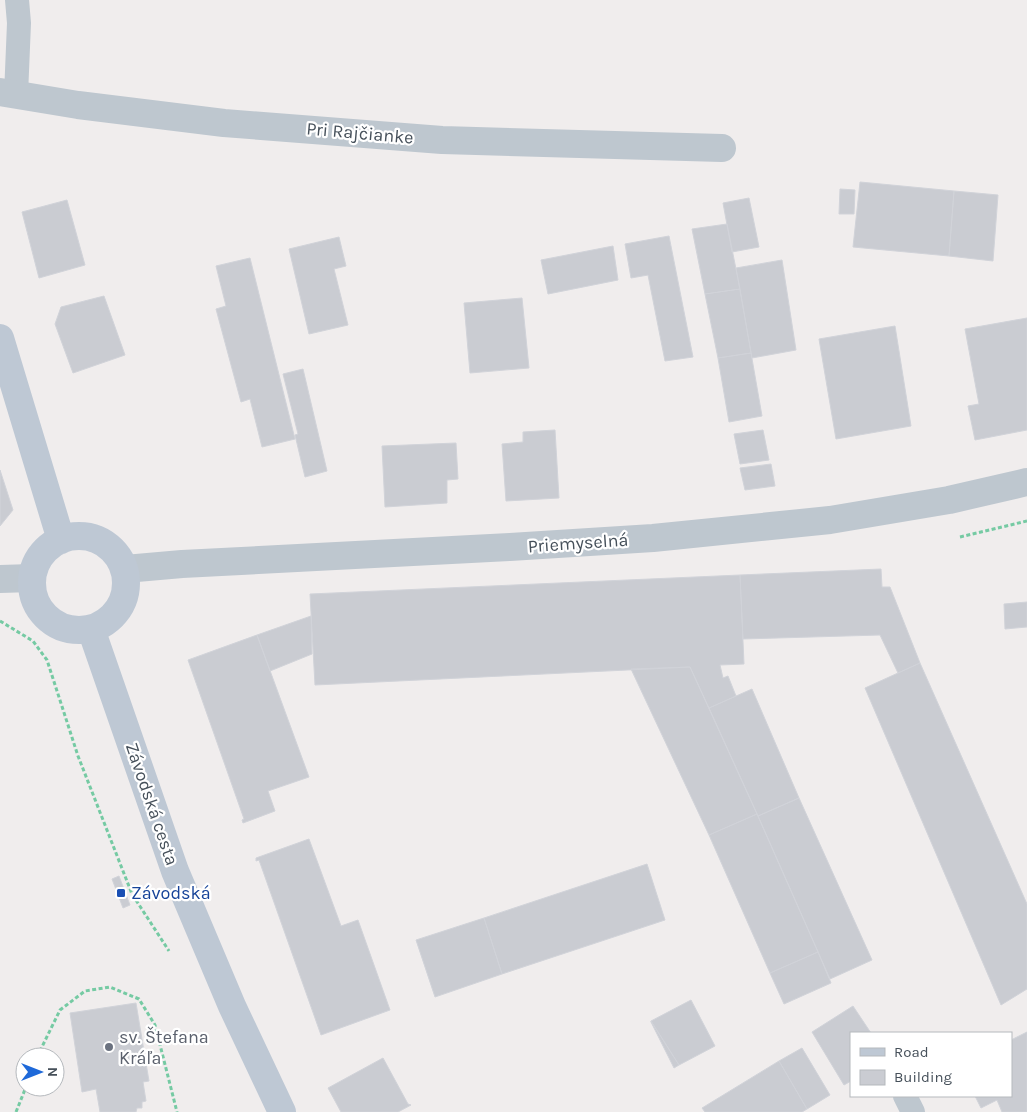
<svg xmlns="http://www.w3.org/2000/svg" width="1027" height="1112" font-family="Karla,sans-serif">
<style>
.building{fill:#caccd2;stroke:#d1d3d9}
.lines{fill:none;stroke-linecap:round;stroke-linejoin:round}
.path{stroke:#75caa3;stroke-width:3;stroke-dasharray:4 2.5;stroke-linecap:butt}
.lane{stroke:#bec7cf;stroke-width:24}
.street{stroke:#bec7cf;stroke-width:28}
.secondary{stroke:#bec8d4;stroke-width:28}
.transit-dot{fill:#1a4fb4;stroke:#fff;stroke-width:2}
.worship-dot{fill:#6b7280;stroke:#fff;stroke-width:2}
.labels{text-anchor:middle;dominant-baseline:central;stroke-width:4.5;stroke-linejoin:round;paint-order:stroke}
.street-label{font-size:18px;fill:#46505a;stroke:#fff}
.transit-label{font-size:18px;fill:#164399;stroke:#fff;text-anchor:start}
.worship-label{font-size:18px;fill:#5b616d;stroke:#fff;text-anchor:start}
</style>
<rect width="100%" height="100%" fill="#f0eded"/>
<path class="building" d="M 860,182 L 954,191 L 949,256 L 853,247 Z
M 840,189 L 855,190 L 854,214 L 839,214 Z
M 954,191 L 998,195 L 993,261 L 949,256 Z
M 749,198 L 759,247 L 732,252 L 723,203 Z
M 67,200 L 85,265 L 39,278 L 22,212 Z
M 727,224 L 740,289 L 705,294 L 692,229 Z
M 669,236 L 693,357 L 665,361 L 648,275 L 631,278 L 625,244 Z
M 339,237 L 346,266 L 334,269 L 348,325 L 309,334 L 289,249 Z
M 613,246 L 618,280 L 548,294 L 541,260 Z
M 250,258 L 295,439 L 262,447 L 250,399 L 241,402 L 216,309 L 226,306 L 216,266 Z
M 782,260 L 796,350 L 752,358 L 736,268 Z
M 740,289 L 751,353 L 718,358 L 705,294 Z
M 104,296 L 125,355 L 73,373 L 55,324 L 61,307 Z
M 522,298 L 529,368 L 470,373 L 464,303 Z
M 1027,318 L 1027,430 L 975,440 L 968,406 L 979,404 L 965,329 Z
M 895,326 L 911,426 L 836,439 L 819,339 Z
M 751,353 L 762,416 L 729,422 L 718,358 Z
M 303,369 L 327,471 L 305,477 L 295,435 L 298,434 L 283,374 Z
M 555,430 L 559,498 L 506,501 L 502,444 L 523,442 L 523,432 Z
M 763,430 L 769,460 L 740,464 L 734,434 Z
M 456,443 L 458,479 L 447,480 L 447,503 L 385,507 L 382,446 Z
M 771,464 L 775,486 L 745,490 L 740,468 Z
M 0,470 L 13,510 L 0,526 Z
M 881,569 L 882,587 L 890,587 L 920,663 L 898,673 L 880,635 L 743,639 L 740,575 Z
M 740,575 L 744,664 L 720,665 L 723,678 L 728,676 L 736,696 L 709,708 L 690,667 L 315,685 L 310,594 Z
M 1027,602 L 1027,627 L 1005,629 L 1004,604 Z
M 311,616 L 312,654 L 270,671 L 257,635 Z
M 257,635 L 309,777 L 268,791 L 275,811 L 243,823 L 242,820 L 244,819 L 188,660 Z
M 920,663 L 1027,904 L 1027,989 L 1001,1005 L 865,688 Z
M 690,667 L 757,814 L 709,835 L 631,669 Z
M 752,689 L 799,798 L 758,816 L 709,708 Z
M 799,798 L 872,960 L 830,979 L 758,816 Z
M 757,814 L 818,952 L 770,973 L 709,835 Z
M 309,839 L 341,926 L 358,920 L 390,1010 L 321,1035 L 259,860 L 256,861 L 256,858 Z
M 647,864 L 665,920 L 502,974 L 484,918 Z
M 119,876 L 130,905 L 123,908 L 112,879 Z
M 484,918 L 502,974 L 435,997 L 416,940 Z
M 818,952 L 831,983 L 784,1004 L 770,973 Z
M 691,1000 L 715,1046 L 679,1065 L 651,1021 Z
M 136,1003 L 149,1081 L 143,1082 L 146,1101 L 142,1102 L 142,1108 L 137,1108 L 136,1112 L 100,1112 L 96,1089 L 82,1092 L 70,1013 Z
M 853,1006 L 871,1033 L 851,1033 L 851,1081 L 844,1085 L 812,1032 Z
M 651,1021 L 679,1065 L 674,1068 L 651,1022 Z
M 1027,1032 L 1027,1112 L 1002,1112 L 997,1100 L 981,1108 L 975,1096 L 1011,1096 L 1011,1040 Z
M 802,1048 L 830,1095 L 807,1109 L 779,1061 Z
M 383,1058 L 408,1104 L 411,1105 L 398,1112 L 341,1112 L 328,1088 Z
M 779,1061 L 807,1109 L 802,1112 L 705,1112 L 702,1108 Z"/>
<g class="lines">
<path class="path" d="M 960,537 L 1027,521
M 0,621 L 33,641 L 47,660 L 78,756 L 132,894 L 169,951
M 37,1057 L 60,1010 L 85,991 L 110,987 L 139,999 L 155,1025 L 177,1112
M 16,1112 L 26,1087"/>
<path class="lane" d="M 16,95 L 19,23 L 17,0
M 905,1096 L 913,1112"/>
<path class="street" d="M 0,92 L 78,105 L 224,123 L 442,140 L 722,148
M 125,569 L 182,564 L 510,547 L 653,538 L 830,520 L 949,500 L 1027,482
M 0,579 L 32,578"/>
<path class="secondary" d="M 0,338 L 61,540
M32 583a47 47 0 1 1 94 0a47 47 0 1 1-94 0Z
M 91,629 L 175,871 L 232,1006 L 282,1112"/>
</g>
<rect class="transit-dot" x="116" y="888" width="10" height="10" rx="2.5"/>
<circle class="worship-dot" cx="109" cy="1047" r="5"/>
<g class="labels">
<g class="street-label">
<text transform="translate(360 133) rotate(5)">Pri Rajčianke</text>
<text transform="translate(578 543) rotate(-4)">Priemyselná</text>
<text transform="translate(152 804) rotate(71)">Závodská cesta</text>
</g>
<g class="transit-label">
<text x="131" y="893">Závodská</text>
</g>
<g class="worship-label">
<text x="119" y="1037">sv. Štefana<tspan x="119" dy="21">Kráľa</tspan></text>
</g>
</g>
<rect x="850" y="1032" width="162" height="65" fill="#ffffff" stroke="#b5b9bd"/>
<rect x="860" y="1048" width="25" height="8" fill="#bec8d4" stroke="#b5b9bd"/>
<text x="894" y="1057" font-size="15" fill="#46505a">Road</text>
<rect x="860" y="1070" width="25" height="15" fill="#caccd2" stroke="#b5b9bd"/>
<text x="894" y="1082" font-size="15" fill="#46505a">Building</text>
<g transform="translate(40 1072) rotate(90)"><circle r="24" fill="#ffffff" stroke="#b5b9bd"/>
<path d="M0-4L9 19L0 12L-9 19Z" fill="#1e69d9"/>
<text y="-8" font-size="14" font-weight="bold" text-anchor="middle" fill="#46505a">N</text>
</g>
</svg>
